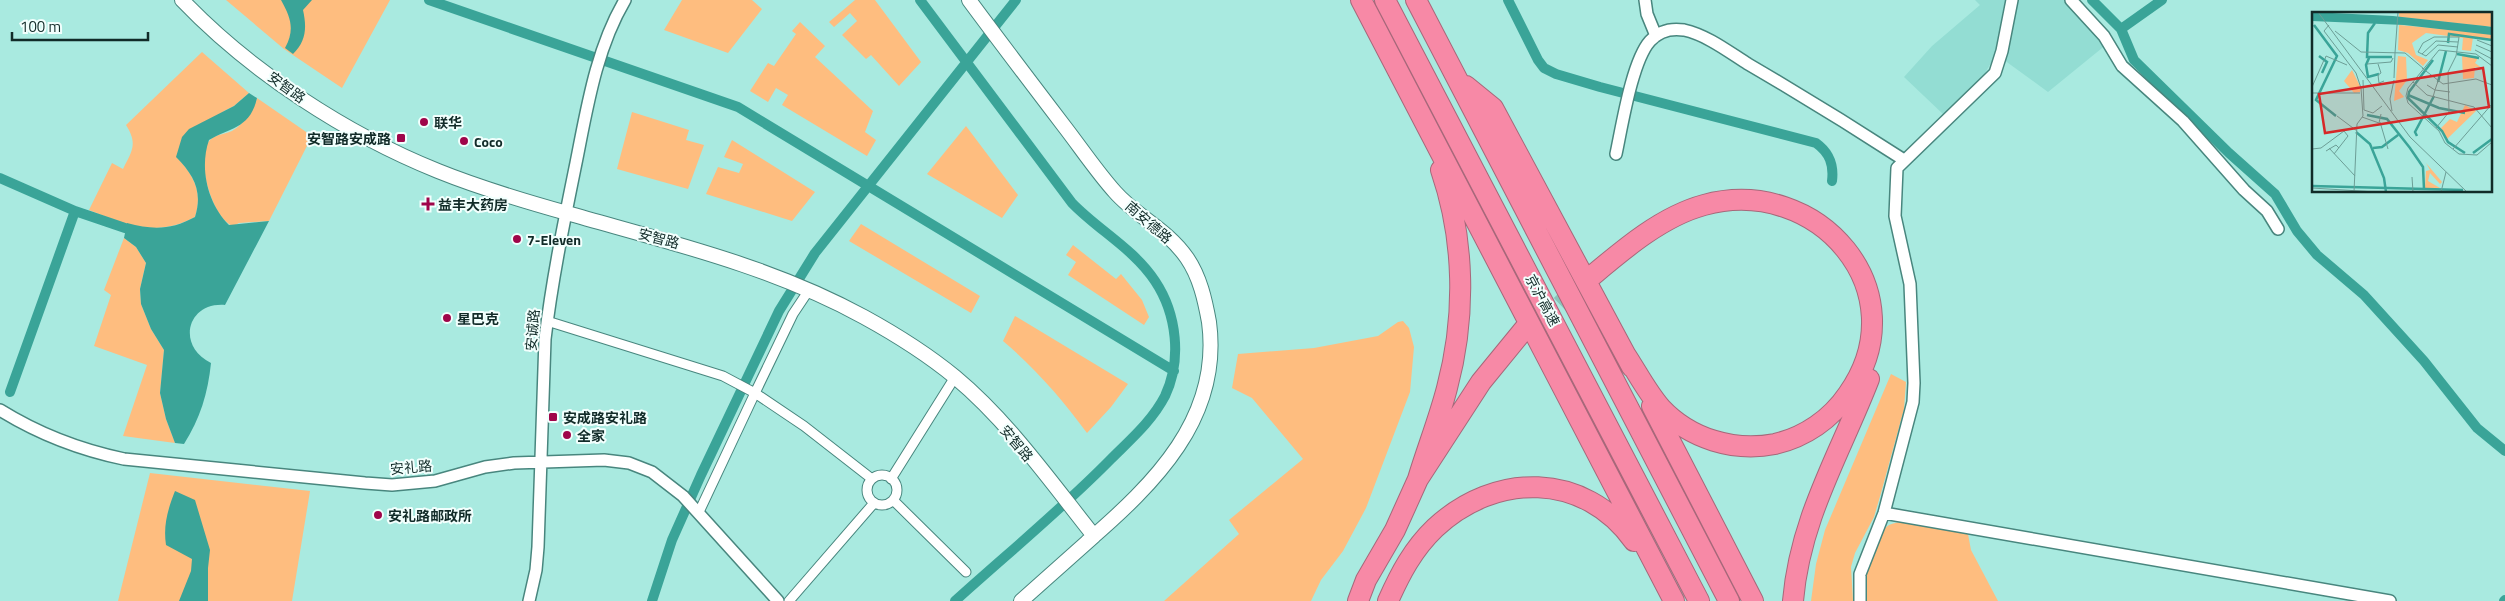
<svg xmlns="http://www.w3.org/2000/svg" width="2505" height="601" font-family="'Titillium Web','Noto Sans SC',sans-serif">
<style>
.built{fill:#93ddd3}
.green{fill:#febd7f}
.water{fill:#3aa498}
.lines{fill:none;stroke-linecap:round;stroke-linejoin:round}
.canal{stroke:#3aa498;stroke-width:10}
.motorway-tunnel{stroke:#8bc4bb;stroke-width:20;stroke-dasharray:20 10;stroke-linecap:butt}
.pedestrian-casing{stroke:#48867e;stroke-width:11}
.minor-casing{stroke:#48867e;stroke-width:14}
.tertiary-casing{stroke:#48867e;stroke-width:16}
.motorway-casing{stroke:#a6687a;stroke-width:22}
.pedestrian{stroke:#fff;stroke-width:9}
.minor{stroke:#fff;stroke-width:11}
.tertiary{stroke:#fff;stroke-width:14}
.motorway{stroke:#f789a6;stroke-width:20}
.poi-dot{fill:#9f054a;stroke:#f2fffd;stroke-width:2}
.labels{text-anchor:middle;dominant-baseline:central;stroke-width:4;stroke-linejoin:round;paint-order:stroke}
.street-label{font-size:14px;fill:#112b28;stroke:#f2fffd}
.poi-label{font-size:14px;font-weight:bold;fill:#112b28;stroke:#f2fffd;text-anchor:start}
.inset-river{fill:none;stroke:#3aa498;stroke-width:2.5}
.inset-road{fill:none;stroke:#6c9e96;stroke-width:1}
.view{fill:#d62828;fill-opacity:0.15;stroke:#d62828;stroke-width:2.5}
.inset-edge{fill:none;stroke:#112b28;stroke-width:2.5}
</style>
<rect width="100%" height="100%" fill="#a9eae0"/>
<path class="built" d="M 1975,0 L 2005,0 L 1994,58 L 1985,73 L 1944,115 L 1904,77 L 1932,46 L 1980,5 Z
M 2016,0 L 2067,0 L 2107,44 L 2048,92 L 2004,60 Z"/>
<path class="green" d="M 226,0 L 390,0 L 342,88 L 284,49 Z
M 682,0 L 752,0 L 762,9 L 728,53 L 664,30 Z
M 855,0 L 875,0 L 921,62 L 899,86 L 871,55 L 866,59 L 842,35 L 857,21 L 850,13 L 834,27 L 829,22 Z
M 800,22 L 825,46 L 815,57 L 873,111 L 865,132 L 876,140 L 867,156 L 782,105 L 788,95 L 776,88 L 768,102 L 750,91 L 768,63 L 774,66 L 796,34 L 792,31 Z
M 202,52 L 249,93 L 234,106 L 224,111 L 177,157 C 194,176 203,192 195,217 C 155,238 127,225 89,210 L 112,163 L 123,169 C 132,151 138,144 126,125 Z
M 257,98 L 312,136 L 269,221 L 239,223 L 233,226 C 212,219 194,156 210,140 C 217,133 227,135 235,129 C 243,124 255,108 257,98 Z
M 632,112 L 689,130 L 686,140 L 704,145 L 688,189 L 617,169 Z
M 966,126 L 1018,195 L 1002,218 L 927,174 Z
M 732,140 L 815,192 L 792,221 L 706,194 L 718,167 L 739,173 L 743,164 L 724,157 Z
M 861,224 L 980,296 L 971,313 L 849,241 Z
M 124,238 L 136,247 L 146,263 L 140,289 L 141,304 L 151,329 L 164,350 L 160,393 L 166,419 L 175,443 L 123,436 L 147,365 L 94,346 L 111,295 L 104,290 Z
M 1073,245 L 1116,279 L 1121,274 L 1142,300 L 1149,317 L 1144,325 L 1068,275 L 1076,262 L 1066,255 Z
M 1015,316 L 1128,384 L 1111,407 L 1087,433 C 1062,399 1035,368 1003,341 Z
M 1403,321 L 1409,328 L 1414,347 L 1410,392 L 1366,508 L 1343,551 L 1321,580 L 1311,601 L 1164,601 L 1239,534 L 1229,520 L 1303,459 L 1252,398 L 1232,388 L 1238,354 L 1314,348 L 1378,336 L 1398,322 Z
M 1891,374 L 1906,382 L 1904,409 L 1881,493 L 1874,517 L 1855,553 L 1851,567 L 1853,601 L 1811,601 L 1816,564 L 1825,530 Z
M 150,473 L 310,491 L 292,601 L 118,601 Z
M 1904,522 L 1968,534 L 1971,550 L 1998,601 L 1866,601 C 1862,583 1872,536 1889,525 C 1893,523 1899,522 1904,522 Z"/>
<path class="water" d="M 281,0 L 312,0 L 303,10 C 307,28 306,41 293,54 L 285,48 C 295,30 291,18 281,0 Z
M 249,93 L 257,98 C 250,129 230,127 209,140 C 199,169 208,204 229,225 L 269,221 L 225,305 C 187,302 176,346 211,363 C 208,393 200,419 184,444 L 175,443 L 166,419 L 160,393 L 164,350 L 151,329 L 141,304 L 140,289 L 146,263 L 136,247 L 124,238 L 127,223 C 153,230 171,230 195,217 C 203,192 194,175 176,157 L 182,137 L 189,129 L 234,106 Z
M 175,491 L 195,500 L 210,550 L 208,568 L 208,601 L 179,601 L 191,571 L 192,559 L 166,545 C 163,525 168,509 175,491 Z"/>
<g class="lines">
<path class="canal" d="M 429,0 L 738,107 L 1174,371
M 920,0 L 1072,203 C 1098,230 1134,249 1155,281 C 1177,314 1182,360 1165,396 C 1152,421 1131,439 1111,459 C 1062,509 1007,554 955,601
M 1508,0 L 1538,60 L 1544,68 L 1556,74 L 1600,87 L 1816,143 C 1830,153 1834,165 1832,181
M 2092,0 L 2121,29 L 2134,60 L 2229,153 L 2275,194 L 2297,231 L 2317,255 L 2364,295 L 2424,361 L 2477,428 L 2505,451
M 2121,29 L 2162,0
M 0,178 L 75,211 L 125,228
M 10,392 L 75,211
M 652,601 L 672,540 L 701,475 L 779,311 L 815,253 L 1016,0
M 2504,601 L 2505,600"/>
<path class="motorway-tunnel" d="M 1539,326 L 1583,284"/>
<g class="pedestrian-casing">
<path id="pedestrian" d="M 547,321 L 723,376 L 755,393 L 793,314 L 809,290
M867 490a15 15 0 1 1 30 0a15 15 0 1 1-30 0Z
M 891,479 L 955,377
M 893,500 L 966,572
M 699,512 L 755,393 L 804,426 L 872,479
M 789,601 L 874,503"/>
</g>
<g class="minor-casing">
<path id="minor" d="M 1645,0 L 1647,14 L 1656,36
M 2071,0 L 2104,36 L 2122,66 L 2183,121 L 2244,190 L 2267,211 L 2278,229
M 1616,154 C 1622,126 1632,61 1650,41 C 1659,31 1671,28 1684,30 C 1707,35 1729,52 1748,64 C 1801,95 1853,127 1904,160
M 0,410 C 37,433 81,450 124,459 L 365,483 L 392,485 L 435,481 L 485,467 L 514,463 L 604,460 L 629,463 L 652,472 L 683,496 L 778,601
M 1884,513 L 2390,601
M 529,601 L 536,570 L 538,547 L 545,339 C 552,280 564,222 576,163 C 587,108 596,49 625,0
M 1860,601 L 1860,574 L 1884,513 L 1913,402 L 1914,383 L 1910,284 L 1895,216 L 1897,168 L 1995,73 L 2002,51 L 2012,0"/>
</g>
<g class="tertiary-casing">
<path id="tertiary" d="M 182,0 C 251,72 346,134 438,171 C 480,188 524,201 567,213 C 668,242 771,266 864,317 C 895,334 927,354 955,377 C 1008,421 1051,482 1094,536 L 1021,601
M 969,0 C 1000,42 1032,84 1064,126 C 1081,148 1097,172 1115,192 C 1137,217 1167,229 1187,258 C 1200,277 1205,300 1209,322 C 1222,418 1154,484 1087,542"/>
</g>
<g class="motorway-casing">
<path id="motorway" d="M 1361,0 L 1674,601
M 1385,0 L 1699,601
M 1416,0 L 1729,601
M 1466,86 L 1493,108 L 1632,367
M 1593,275 C 1625,248 1663,216 1704,205 C 1818,174 1920,292 1848,394 C 1831,419 1805,437 1775,444 C 1734,452 1690,439 1661,408 C 1647,392 1637,372 1625,354
M 1652,406 L 1753,601
M 1418,479 C 1427,449 1439,419 1447,388 C 1466,317 1465,240 1441,170
M 1358,601 L 1366,580 L 1395,530 L 1418,479 L 1481,382 L 1526,327
M 1388,601 C 1400,574 1413,549 1435,528 C 1495,472 1584,471 1634,541
M 1793,601 C 1800,518 1840,454 1869,379"/>
</g>
<use href="#pedestrian" class="pedestrian"/>
<use href="#minor" class="minor"/>
<use href="#tertiary" class="tertiary"/>
<use href="#motorway" class="motorway"/>
</g>
<g class="poi-dot">
<circle cx="424" cy="122" r="5"/>
<rect x="396" y="133" width="10" height="10" rx="2.5"/>
<circle cx="464" cy="141" r="5"/>
<path d="M425.5 196.5h5v5h5v5h-5v5h-5v-5h-5v-5h5z"/>
<circle cx="517" cy="239" r="5"/>
<circle cx="447" cy="318" r="5"/>
<rect x="548" y="412" width="10" height="10" rx="2.5"/>
<circle cx="567" cy="435" r="5"/>
<circle cx="378" cy="515" r="5"/>
</g>
<g class="labels">
<g class="street-label">
<text transform="translate(287 87) rotate(36)">安智路</text>
<text transform="translate(1149 222) rotate(41)">南安德路</text>
<text transform="translate(659 238) rotate(15)">安智路</text>
<text transform="translate(1543 300) rotate(62)">京沪高速</text>
<text transform="translate(532 330) rotate(-85)">安诚路</text>
<text transform="translate(1017 443) rotate(50)">安智路</text>
<text transform="translate(411 467) rotate(-5)">安礼路</text>
</g>
<g class="poi-label">
<text x="434" y="122">联华</text>
<text x="391" y="138" text-anchor="end">安智路安成路</text>
<text x="474" y="141">Coco</text>
<text x="438" y="204">益丰大药房</text>
<text x="527" y="239">7-Eleven</text>
<text x="457" y="318">星巴克</text>
<text x="563" y="417">安成路安礼路</text>
<text x="577" y="435">全家</text>
<text x="388" y="515">安礼路邮政所</text>
</g>
</g>
<g transform="translate(2312 12)">
<rect width="180" height="180" fill="#a9eae0"/>
<path d="M 87,0 L 180,0 L 180,15 L 87,5 ZM 87,13 L 175,21 L 180,23 L 180,29 L 161,25 L 159,39 L 150,38 L 151,26 L 114,21 L 100,31 L 104,43 L 116,48 L 111,54 L 96,41 L 86,38 ZM 86,44 L 94,45 L 95,68 L 87,79 L 92,85 L 82,89 ZM 150,44 L 166,46 L 163,51 L 170,56 L 163,55 L 162,66 L 151,67 ZM 40,58 L 49,76 L 48,80 L 42,81 L 32,69 ZM 153,93 L 164,99 L 135,127 L 129,116 L 138,107 L 145,110 ZM 114,151 L 130,170 L 128,172 L 118,161 L 116,169 L 128,176 L 113,176 L 114,159 L 118,158 Z" fill="#febd7f"/>
<path d="M 0,0 L 81,4 L 173,14 L 180,15 L 180,23 L 92,13 L 0,9 Z" fill="#3aa498"/>
<path class="inset-river" d="M 63,11 L 56,21 L 55,45 L 80,45M 2,13 L 25,44 L 4,88 L 24,104M 136,31 L 137,22 L 180,28M 145,42 L 167,46M 7,44 L 15,50 L 10,61M 57,46 L 54,53 L 56,65 L 67,62M 121,48 L 97,80 L 96,86 L 130,119 L 136,130 L 153,141M 126,70 L 134,39M 96,83 L 127,96 L 153,101M 55,103 L 75,107 L 98,136 L 111,155 L 112,177M 44,120 L 58,132 L 72,166 L 74,180M 105,124 L 103,120 L 122,84M 61,136 L 70,135 L 86,123M 161,141 L 180,127M 0,174 L 151,178"/>
<path class="inset-road" d="M 6,0 L 98,125 L 155,180M 17,13 L 12,19 L 44,61 L 49,76 L 51,104 L 45,112 L 42,180M 23,19 L 49,40 L 93,41 L 112,57M 165,28 L 180,34M 164,33 L 180,40M 163,38 L 180,47M 83,41 L 86,0M 110,42 L 124,29 L 146,30M 13,47 L 14,44 L 35,53M 55,52 L 79,50 L 81,46M 66,52 L 69,61 L 66,63 L 67,71 L 72,69M 180,54 L 164,42 L 127,38 L 96,76 L 94,84 L 96,91 L 127,119 L 133,131 L 147,142 L 165,143 L 180,130M 110,56 L 131,72 L 164,67 L 180,73M 82,66 L 83,41M 51,68 L 52,98 L 61,101 L 70,94M 101,70 L 115,83 L 162,95 L 180,116M 115,73 L 123,78 L 126,69M 0,75 L 12,48M 0,81 L 48,81M 121,85 L 123,78 L 138,80M 80,99 L 78,87 L 82,68M 25,104 L 45,119M 50,105 L 67,111 L 69,102M 68,110 L 76,137M 124,116 L 137,100 L 136,60 L 144,44 L 145,38 L 147,25 L 122,25 L 111,31 L 106,40 L 114,44 L 126,33 L 146,35M 17,136 L 43,164M 0,137 L 9,136 L 32,119 L 36,124 L 22,142M 141,137 L 180,92M 14,139 L 24,133 L 27,136M 100,165 L 101,180M 0,176 L 64,180M 75,180 L 94,180M 129,180 L 134,160"/>
<path class="view" d="M 171,56 L 177,95 L 13,121 L 7,82 Z"/>
<rect width="180" height="180" class="inset-edge"/>
</g>
<path d="M12 32v8h136v-8" fill="none" stroke="#112b28" stroke-width="2.5"/>
<text x="20" y="32" font-size="15" fill="#112b28" stroke="#f2fffd" stroke-width="4" paint-order="stroke">100 m</text>
</svg>
